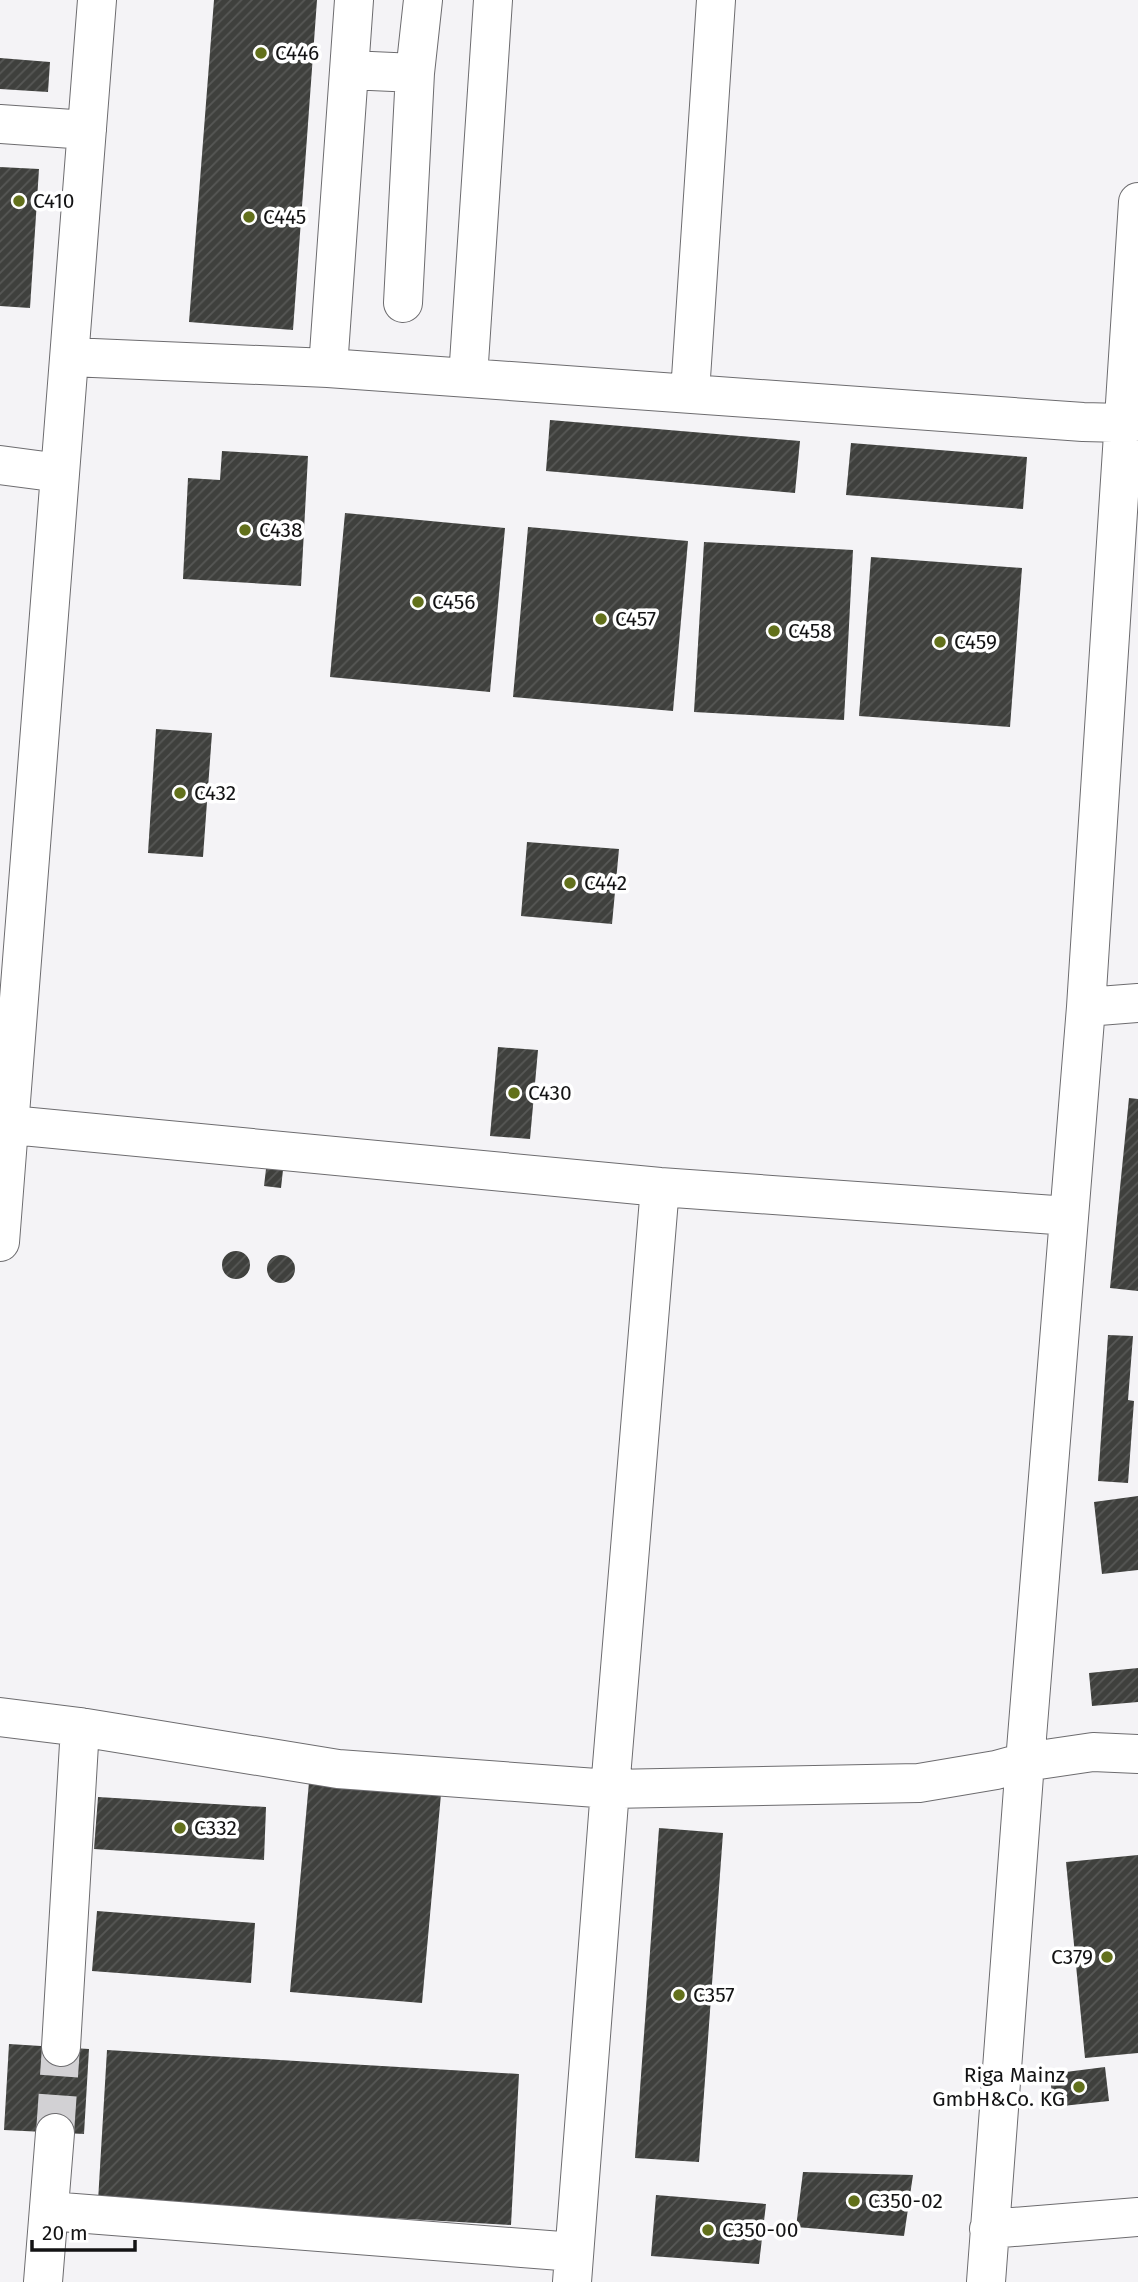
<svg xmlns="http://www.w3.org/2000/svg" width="1138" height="2282" font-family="'Fira Sans',sans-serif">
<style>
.building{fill:url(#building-hatch)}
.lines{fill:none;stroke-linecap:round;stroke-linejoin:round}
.minor-tunnel{stroke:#d2d1d4;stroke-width:38;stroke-dasharray:38 19;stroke-linecap:butt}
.minor-casing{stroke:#6d6c6f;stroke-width:40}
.minor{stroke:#fff;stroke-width:38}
.poi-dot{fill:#62701b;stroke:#fff;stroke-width:2.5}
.labels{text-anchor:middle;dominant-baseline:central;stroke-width:7;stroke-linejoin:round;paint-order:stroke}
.poi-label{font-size:21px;fill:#131314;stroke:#fff;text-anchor:start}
</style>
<defs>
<pattern id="building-hatch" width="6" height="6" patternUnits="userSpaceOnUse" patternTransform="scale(1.75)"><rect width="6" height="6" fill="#3f403d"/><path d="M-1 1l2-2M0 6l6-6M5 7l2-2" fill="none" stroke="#575856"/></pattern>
</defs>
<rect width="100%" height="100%" fill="#f4f3f6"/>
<path class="building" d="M 214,0 L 317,0 L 293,330 L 189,322 Z
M 0,58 L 50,62 L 48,92 L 0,89 Z
M 0,167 L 39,169 L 30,308 L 0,306 Z
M 550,420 L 800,441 L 795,493 L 546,471 Z
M 851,443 L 1027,457 L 1023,509 L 846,495 Z
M 222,451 L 308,456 L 301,586 L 183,579 L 188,478 L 220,480 Z
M 345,513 L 505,528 L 490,692 L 330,677 Z
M 528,527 L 688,541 L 673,711 L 513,697 Z
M 704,542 L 853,550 L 844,720 L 694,712 Z
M 871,557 L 1022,568 L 1010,727 L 859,716 Z
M 156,729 L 212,733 L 203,857 L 148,853 Z
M 527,842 L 619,849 L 612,924 L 521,916 Z
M 498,1047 L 538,1050 L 530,1139 L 490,1136 Z
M 1129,1098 L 1138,1099 L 1138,1291 L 1110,1288 Z
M 266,1169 L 283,1170 L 281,1188 L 264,1186 Z
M222 1265a14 14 0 1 1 28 0a14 14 0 1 1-28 0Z
M267 1269a14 14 0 1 1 28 0a14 14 0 1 1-28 0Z
M 1108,1335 L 1133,1336 L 1128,1400 L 1134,1401 L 1128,1483 L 1098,1481 Z
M 1138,1496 L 1138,1570 L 1102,1574 L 1094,1502 Z
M 1138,1668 L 1138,1702 L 1092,1706 L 1089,1673 Z
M 309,1782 L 441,1794 L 422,2003 L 290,1992 Z
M 98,1797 L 266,1807 L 264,1860 L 94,1849 Z
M 659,1828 L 723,1833 L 699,2162 L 635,2158 Z
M 1138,1855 L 1138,2053 L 1085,2058 L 1066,1862 Z
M 97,1911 L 255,1923 L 251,1983 L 92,1971 Z
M 9,2044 L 89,2049 L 84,2134 L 4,2130 Z
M 107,2050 L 519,2074 L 511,2225 L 98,2201 Z
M 1105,2067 L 1109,2101 L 1053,2107 L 1050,2074 Z
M 803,2172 L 913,2175 L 904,2236 L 796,2227 Z
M 656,2195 L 766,2204 L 759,2264 L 651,2256 Z"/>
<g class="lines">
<path class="minor-tunnel" d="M 55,2133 L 61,2047"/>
<g class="minor-casing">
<path id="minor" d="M 349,70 L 415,73 L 423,0
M 0,124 L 87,130
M 403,303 L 415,73
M 70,357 L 328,368 L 1083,422 L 1123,423 L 1138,421
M 328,368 L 354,0
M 468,378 L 493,0
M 690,393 L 716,0
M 0,465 L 60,473
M 1086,1007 L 1138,1003
M 0,1124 L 660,1187 L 1069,1216
M 0,1242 L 97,0
M 0,1717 L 80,1727 L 338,1769 L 610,1789 L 919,1783 L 996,1770 L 1025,1762 L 1093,1752 L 1138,1754
M 61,2047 L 80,1727
M 49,2211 L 574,2252
M 989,2229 L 1138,2217
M 43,2282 L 55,2133
M 572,2282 L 610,1789 L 660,1187
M 986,2282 L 1025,1762 L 1086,1007 L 1138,202"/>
</g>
<use href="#minor" class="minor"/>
</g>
<g class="poi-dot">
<circle cx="261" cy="53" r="7"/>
<circle cx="19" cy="201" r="7"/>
<circle cx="249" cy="217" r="7"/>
<circle cx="245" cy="530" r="7"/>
<circle cx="418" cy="602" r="7"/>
<circle cx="601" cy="619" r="7"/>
<circle cx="774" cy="631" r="7"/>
<circle cx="940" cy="642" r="7"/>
<circle cx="180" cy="793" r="7"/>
<circle cx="570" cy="883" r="7"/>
<circle cx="514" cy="1093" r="7"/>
<circle cx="180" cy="1828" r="7"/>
<circle cx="1107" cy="1957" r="7"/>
<circle cx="679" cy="1995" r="7"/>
<circle cx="1079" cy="2087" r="7"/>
<circle cx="854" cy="2201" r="7"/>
<circle cx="708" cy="2230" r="7"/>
</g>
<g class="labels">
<g class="poi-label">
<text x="275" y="53">C446</text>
<text x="33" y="201">C410</text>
<text x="263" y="217">C445</text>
<text x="259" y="530">C438</text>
<text x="432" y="602">C456</text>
<text x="615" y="619">C457</text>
<text x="788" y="631">C458</text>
<text x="954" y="642">C459</text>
<text x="194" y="793">C432</text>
<text x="584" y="883">C442</text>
<text x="528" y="1093">C430</text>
<text x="194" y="1828">C332</text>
<text x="1093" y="1957" text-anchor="end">C379</text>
<text x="693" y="1995">C357</text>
<text x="1065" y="2075" text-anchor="end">Riga Mainz<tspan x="1065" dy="24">GmbH&amp;Co. KG</tspan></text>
<text x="868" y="2201">C350-02</text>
<text x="722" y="2230">C350-00</text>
</g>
</g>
<path d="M32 2240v10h103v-10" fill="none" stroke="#131314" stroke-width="3.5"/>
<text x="42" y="2240" font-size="21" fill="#131314" stroke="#ffffff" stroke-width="5" paint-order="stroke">20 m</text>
</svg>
